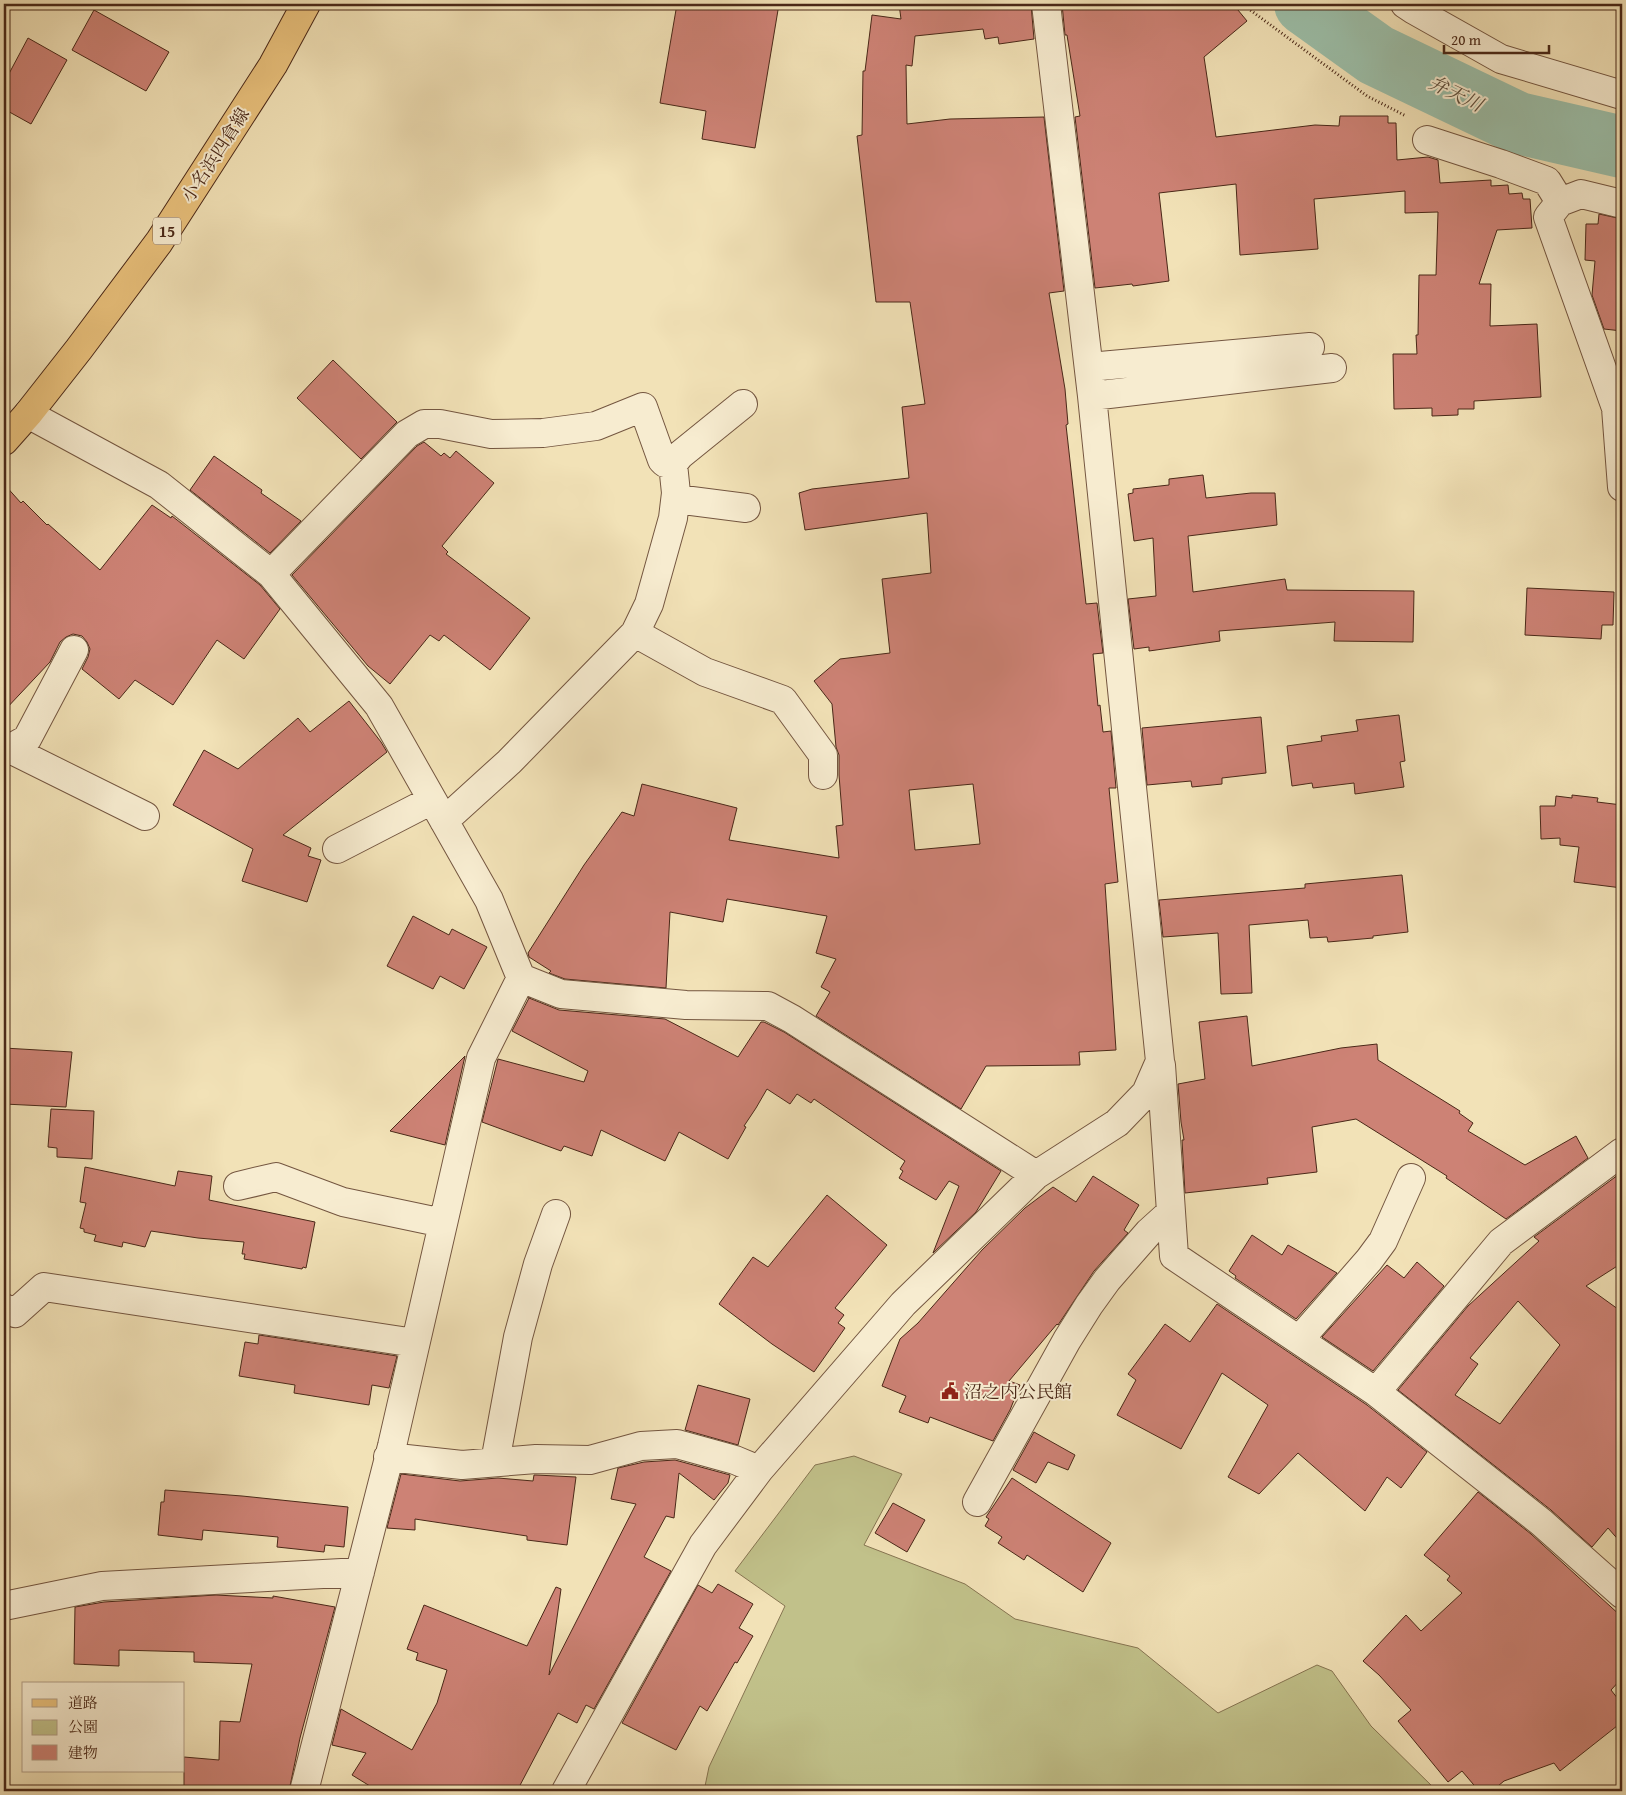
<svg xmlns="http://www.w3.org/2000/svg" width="1626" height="1795" font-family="'Gentium Book Plus','Noto Serif JP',serif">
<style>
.green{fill:#c1c18a;stroke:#867451}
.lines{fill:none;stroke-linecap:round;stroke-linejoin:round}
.river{stroke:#9cbfa9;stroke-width:62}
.building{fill:#cd8275;stroke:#4a2818;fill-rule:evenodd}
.street-casing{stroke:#745640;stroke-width:30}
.primary-casing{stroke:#4a2818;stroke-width:30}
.path{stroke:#4a2818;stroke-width:3;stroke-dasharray:1 2.5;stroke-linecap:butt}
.street{stroke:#f7ecd0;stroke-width:28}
.primary{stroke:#e9c17c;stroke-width:28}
.labels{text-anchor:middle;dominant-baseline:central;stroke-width:4;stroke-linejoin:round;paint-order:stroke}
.shield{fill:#f7ecd0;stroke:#7e634f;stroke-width:1}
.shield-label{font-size:16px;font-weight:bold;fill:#4a2818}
.street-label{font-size:18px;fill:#4a2818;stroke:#f7ecd0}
.poi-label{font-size:18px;fill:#4a2818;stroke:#f7ecd0;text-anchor:start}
.water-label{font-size:19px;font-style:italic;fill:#5e4e3c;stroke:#f7ecd0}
</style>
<rect width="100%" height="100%" fill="#f2e2b7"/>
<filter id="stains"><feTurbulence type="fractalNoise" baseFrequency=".004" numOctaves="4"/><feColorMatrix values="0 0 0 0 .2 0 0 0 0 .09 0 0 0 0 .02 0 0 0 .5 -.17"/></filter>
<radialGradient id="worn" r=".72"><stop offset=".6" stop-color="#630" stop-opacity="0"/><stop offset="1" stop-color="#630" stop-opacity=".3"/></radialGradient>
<path class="green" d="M 854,1456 L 902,1474 L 864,1545 L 965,1584 L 1015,1619 L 1138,1648 L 1218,1713 L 1317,1665 L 1332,1671 L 1371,1726 L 1437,1791 L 704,1791 L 709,1767 L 785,1606 L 735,1571 L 815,1465 Z"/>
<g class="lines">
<path class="river" d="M 1305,4 L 1376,55 L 1518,123 L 1622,147"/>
</g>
<path class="building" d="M 677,4 L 779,4 L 755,148 L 702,139 L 706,111 L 660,103 Z
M 899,4 L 1031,4 L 1034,39 L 999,44 L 998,37 L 985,39 L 983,29 L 915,36 L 912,66 L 906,65 L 907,124 L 950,119 L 1044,117 L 1064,291 L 1049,293 L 1065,389 L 1068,424 L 1066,425 L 1086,604 L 1097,603 L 1103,653 L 1093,654 L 1098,706 L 1100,705 L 1103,732 L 1111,731 L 1116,788 L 1109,788 L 1118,882 L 1105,884 L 1116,1050 L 1079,1052 L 1080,1065 L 986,1066 L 961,1109 L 816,1016 L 830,992 L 821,987 L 836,959 L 816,953 L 827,916 L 727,899 L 723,922 L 670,912 L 666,988 L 565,979 L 549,973 L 551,971 L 529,957 L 528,953 L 584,865 L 622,812 L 634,816 L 642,784 L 737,808 L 729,840 L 839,858 L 836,826 L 843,825 L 839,775 L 839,755 L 836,747 L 832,704 L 814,681 L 840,659 L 890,653 L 882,579 L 931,573 L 927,513 L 805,530 L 799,493 L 812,489 L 909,478 L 902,407 L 925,404 L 910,302 L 876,302 L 857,136 L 862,135 L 863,71 L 865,71 L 872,15 L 901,19 ZM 973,784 L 980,844 L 915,850 L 909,790 Z
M 1062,4 L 1233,4 L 1247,21 L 1204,57 L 1216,137 L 1315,125 L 1339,126 L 1340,116 L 1388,116 L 1388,123 L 1396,123 L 1397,160 L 1428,157 L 1438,160 L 1440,183 L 1491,180 L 1491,186 L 1508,185 L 1509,194 L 1522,193 L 1523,199 L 1530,199 L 1532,228 L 1497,230 L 1479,284 L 1491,284 L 1490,326 L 1537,324 L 1541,397 L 1474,401 L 1474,409 L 1458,409 L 1458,415 L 1432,416 L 1432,408 L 1394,409 L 1393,354 L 1417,354 L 1416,335 L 1418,335 L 1419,275 L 1436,275 L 1438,212 L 1405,213 L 1405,191 L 1314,199 L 1318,249 L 1240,255 L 1236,184 L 1159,193 L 1169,281 L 1133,286 L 1132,284 L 1095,288 L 1075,117 L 1080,116 L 1067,35 L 1065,35 Z
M 94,10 L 169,52 L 146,91 L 72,50 Z
M 28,38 L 67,60 L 31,124 L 4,109 L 4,83 Z
M 1599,214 L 1622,219 L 1622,331 L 1604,329 L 1592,295 L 1595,261 L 1585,260 L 1586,224 L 1598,224 Z
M 333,360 L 397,422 L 361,459 L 297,398 Z
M 424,442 L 441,456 L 444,453 L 450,458 L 456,451 L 494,483 L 442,546 L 448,552 L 446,554 L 530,618 L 490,670 L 444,635 L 439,641 L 430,635 L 390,684 L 368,666 L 292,575 L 417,446 Z
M 214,456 L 262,490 L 261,493 L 301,521 L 270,553 L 190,490 Z
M 1203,475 L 1206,498 L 1251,493 L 1275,493 L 1277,525 L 1188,536 L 1193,592 L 1285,579 L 1287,590 L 1414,591 L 1413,642 L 1334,641 L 1335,622 L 1219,631 L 1220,641 L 1149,651 L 1149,647 L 1134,649 L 1128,599 L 1156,596 L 1153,538 L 1134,541 L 1128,494 L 1133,493 L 1133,489 L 1169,485 L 1169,479 Z
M 4,484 L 21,503 L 23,501 L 47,525 L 48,524 L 100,570 L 152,505 L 171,518 L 172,516 L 260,585 L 280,609 L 244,659 L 217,640 L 173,705 L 135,680 L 119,699 L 82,669 L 88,657 L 90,649 L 87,642 L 82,636 L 73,634 L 66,637 L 60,642 L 50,662 L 4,711 Z
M 1527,588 L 1614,592 L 1613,625 L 1602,625 L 1601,639 L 1525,635 Z
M 349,701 L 381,742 L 387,752 L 283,835 L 311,848 L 308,856 L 321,860 L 307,902 L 242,881 L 253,849 L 173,805 L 204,750 L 238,769 L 298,718 L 310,732 Z
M 1399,715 L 1405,761 L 1400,762 L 1404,787 L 1355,794 L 1354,783 L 1313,788 L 1312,783 L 1292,786 L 1287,746 L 1322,741 L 1321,736 L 1358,731 L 1356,720 Z
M 1261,717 L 1266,773 L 1222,778 L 1222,784 L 1192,787 L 1191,781 L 1147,785 L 1142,728 Z
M 1572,795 L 1598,798 L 1597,802 L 1622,805 L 1622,888 L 1574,882 L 1579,847 L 1560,845 L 1560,838 L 1541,839 L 1540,806 L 1555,806 L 1556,796 L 1572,798 Z
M 1402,875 L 1408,932 L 1373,936 L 1373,938 L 1328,942 L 1327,937 L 1310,938 L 1308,920 L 1249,925 L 1252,993 L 1221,994 L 1218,933 L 1163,937 L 1159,900 L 1305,888 L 1305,884 Z
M 413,916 L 449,935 L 452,929 L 487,947 L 464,989 L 440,976 L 433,989 L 387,966 Z
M 529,998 L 559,1010 L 665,1019 L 738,1057 L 761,1022 L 764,1022 L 784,1032 L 1001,1171 L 976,1212 L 933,1253 L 959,1186 L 949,1181 L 936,1200 L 899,1178 L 903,1171 L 900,1169 L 905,1161 L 814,1099 L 811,1103 L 797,1094 L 790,1104 L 767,1089 L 756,1108 L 744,1126 L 746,1127 L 728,1159 L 679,1132 L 665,1161 L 601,1130 L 592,1156 L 564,1146 L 561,1151 L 482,1122 L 498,1059 L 584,1082 L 588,1071 L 512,1031 Z
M 1247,1016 L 1252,1066 L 1341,1048 L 1377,1044 L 1378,1060 L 1460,1111 L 1459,1113 L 1473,1123 L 1468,1131 L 1525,1165 L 1576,1136 L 1588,1158 L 1506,1219 L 1446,1178 L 1447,1176 L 1356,1119 L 1312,1127 L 1317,1172 L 1267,1178 L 1268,1184 L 1185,1193 L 1182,1140 L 1184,1140 L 1181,1122 L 1178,1084 L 1205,1079 L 1199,1022 Z
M 4,1048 L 72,1052 L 66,1107 L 4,1104 Z
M 465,1056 L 445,1145 L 390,1131 Z
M 51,1109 L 94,1111 L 92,1159 L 57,1157 L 57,1148 L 48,1147 Z
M 85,1167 L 175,1186 L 178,1171 L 212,1176 L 209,1200 L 315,1222 L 306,1268 L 303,1267 L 302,1269 L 244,1259 L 245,1254 L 242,1254 L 244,1242 L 198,1238 L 151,1231 L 145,1247 L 123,1242 L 122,1247 L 94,1241 L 96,1235 L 84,1232 L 84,1229 L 80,1228 L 86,1203 L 80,1202 Z
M 1622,1172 L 1622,1263 L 1586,1286 L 1622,1312 L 1622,1544 L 1608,1528 L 1592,1547 L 1551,1510 L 1398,1390 L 1468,1306 L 1539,1241 L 1534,1237 ZM 1518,1301 L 1560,1345 L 1500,1424 L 1455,1395 L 1478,1364 L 1470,1358 Z
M 1093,1176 L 1139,1205 L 1124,1230 L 1128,1233 L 1094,1271 L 1058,1325 L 1057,1324 L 1009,1381 L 1020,1385 L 1010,1410 L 993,1441 L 930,1417 L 928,1423 L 899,1412 L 906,1396 L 882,1386 L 900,1339 L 918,1323 L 982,1250 L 1025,1208 L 1053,1187 L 1076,1202 Z
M 827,1195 L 887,1245 L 835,1308 L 844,1315 L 838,1323 L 845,1328 L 814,1372 L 772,1344 L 719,1304 L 753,1257 L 768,1267 Z
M 1252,1235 L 1282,1255 L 1288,1245 L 1337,1273 L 1296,1319 L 1235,1278 L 1236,1276 L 1229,1271 Z
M 1417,1262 L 1444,1286 L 1373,1371 L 1322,1337 L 1387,1265 L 1404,1278 Z
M 1217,1304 L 1367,1405 L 1427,1452 L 1401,1488 L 1387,1477 L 1365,1511 L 1298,1453 L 1259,1494 L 1228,1477 L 1268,1405 L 1222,1373 L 1181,1449 L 1117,1415 L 1136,1380 L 1128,1374 L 1165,1324 L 1190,1342 Z
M 259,1335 L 397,1356 L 389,1388 L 372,1385 L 369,1405 L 294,1393 L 295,1385 L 239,1376 L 245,1342 L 258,1344 Z
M 698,1385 L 750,1399 L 738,1445 L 685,1430 Z
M 1034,1432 L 1075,1455 L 1068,1470 L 1048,1462 L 1036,1483 L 1013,1470 Z
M 675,1460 L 730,1475 L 728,1483 L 714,1500 L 679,1473 L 674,1518 L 666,1516 L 644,1557 L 671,1571 L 594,1709 L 586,1705 L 577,1723 L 558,1713 L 517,1791 L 378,1791 L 352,1775 L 366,1753 L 332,1745 L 341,1709 L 412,1750 L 437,1703 L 447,1670 L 416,1660 L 418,1653 L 407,1649 L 424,1605 L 527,1646 L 556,1587 L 561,1589 L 549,1675 L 636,1504 L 611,1499 L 618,1468 L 644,1462 Z
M 401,1474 L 460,1481 L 498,1478 L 533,1481 L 534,1475 L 536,1475 L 576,1477 L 567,1545 L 527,1540 L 527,1536 L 415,1519 L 415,1530 L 387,1528 Z
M 1012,1478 L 1111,1543 L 1083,1592 L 1027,1555 L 1024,1560 L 998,1543 L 1002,1537 L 985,1526 L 989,1519 L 986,1517 Z
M 165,1490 L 242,1496 L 348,1507 L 344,1547 L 325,1545 L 324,1552 L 277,1547 L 278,1537 L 203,1530 L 202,1540 L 158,1535 L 161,1502 L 164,1502 Z
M 1478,1492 L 1531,1534 L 1622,1617 L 1622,1678 L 1611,1690 L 1622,1704 L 1622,1722 L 1560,1771 L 1554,1763 L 1504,1781 L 1492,1791 L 1479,1791 L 1462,1771 L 1448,1782 L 1398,1721 L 1411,1710 L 1379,1675 L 1363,1661 L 1406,1615 L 1421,1631 L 1462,1593 L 1447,1580 L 1450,1576 L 1424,1555 Z
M 893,1503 L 925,1520 L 907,1552 L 875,1533 Z
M 718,1584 L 753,1604 L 739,1628 L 753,1636 L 737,1663 L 735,1662 L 707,1711 L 700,1706 L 676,1750 L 622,1723 L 698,1585 L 712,1593 Z
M 216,1595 L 273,1598 L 273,1596 L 335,1607 L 300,1738 L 289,1791 L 184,1791 L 184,1757 L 219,1760 L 220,1721 L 240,1722 L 252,1664 L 194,1662 L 194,1652 L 119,1650 L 119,1666 L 74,1664 L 75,1607 L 104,1602 Z"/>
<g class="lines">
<g class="street-casing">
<path id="street" d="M 1405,4 L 1414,10 L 1501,59 L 1622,95
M 1427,140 L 1501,164 L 1547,181 L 1560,202
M 1622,204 L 1581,194 L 1560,202 L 1548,217 L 1616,408 L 1622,487
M 1089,367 L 1310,347
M 1092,396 L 1332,368
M 28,414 L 159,485 L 271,574 L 379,706 L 489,900 L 521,978
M 676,499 L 746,508
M 271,574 L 407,434 L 424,424 L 440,424 L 491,434 L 543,433 L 596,426 L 643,407 L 662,460 L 665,463 L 673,464
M 635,633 L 705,672 L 783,700 L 823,755 L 823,775
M 10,749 L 145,816
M 4,752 L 27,739 L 74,650
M 444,821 L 509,762 L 635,633 L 649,604 L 673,518 L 676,493 L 673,464 L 680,455 L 743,404
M 337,849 L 432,800
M 1161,1065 L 1174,1256 L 1376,1392 L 1501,1242 L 1622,1152
M 238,1186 L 276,1177 L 343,1202 L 443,1223
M 4,1308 L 15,1313 L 44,1287 L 415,1343
M 1299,1340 L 1369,1260 L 1383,1241 L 1411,1178
M 1376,1392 L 1541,1522 L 1622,1594
M 388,1457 L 462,1465 L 536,1459 L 590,1460 L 641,1446 L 677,1444 L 735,1460 L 759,1470
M 495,1462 L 518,1337 L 538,1264 L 556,1214
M 977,1502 L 1067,1340 L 1089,1305 L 1107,1280 L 1149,1232 L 1170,1213
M 4,1606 L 102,1586 L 360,1572
M 304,1791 L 392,1446 L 481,1058 L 521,978 L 561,994 L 686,1005 L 768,1006 L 792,1019 L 1036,1175
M 566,1791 L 703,1545 L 759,1470 L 903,1304 L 1036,1175 L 1117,1123 L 1146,1093 L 1160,1061 L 1092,396 L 1046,4"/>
</g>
<g class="primary-casing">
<path id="primary" d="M 4,441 L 28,414 L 79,349 L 159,242 L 273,65 L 306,4"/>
</g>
<path class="path" d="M 1242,4 L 1367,96 L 1406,116"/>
<use href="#street" class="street"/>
<use href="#primary" class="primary"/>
</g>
<defs>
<g id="civic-bare" transform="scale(1.35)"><path d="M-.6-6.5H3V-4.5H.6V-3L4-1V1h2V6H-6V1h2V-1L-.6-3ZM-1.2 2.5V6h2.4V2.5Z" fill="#8f2418" stroke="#f7ecd0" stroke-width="2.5" paint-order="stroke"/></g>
</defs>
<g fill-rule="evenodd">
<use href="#civic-bare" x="950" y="1391"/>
</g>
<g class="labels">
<rect class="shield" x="153" y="217.5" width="28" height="27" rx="4"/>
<g class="shield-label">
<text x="167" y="231">15</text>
</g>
<g class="street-label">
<text transform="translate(215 155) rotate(-57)">小名浜四倉線</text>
</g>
<g class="poi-label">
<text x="964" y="1391">沼之内公民館</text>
</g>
<g class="water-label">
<text transform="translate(1456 93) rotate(26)">弁天川</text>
</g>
</g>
<rect width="1626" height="1795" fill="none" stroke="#f2e2b7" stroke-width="20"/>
<rect x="5" y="5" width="1616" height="1785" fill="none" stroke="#4a2818" stroke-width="2.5"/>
<rect x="10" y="10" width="1606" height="1775" fill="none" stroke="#4a2818"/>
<rect x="22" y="1682" width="162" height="90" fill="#f7ecd0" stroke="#b29e86"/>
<rect x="32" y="1699" width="25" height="8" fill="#e9c17c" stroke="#b29e86"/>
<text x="68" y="1708" font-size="15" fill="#4a2818">道路</text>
<rect x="32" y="1720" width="25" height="15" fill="#c1c18a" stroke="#b29e86"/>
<text x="68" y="1732" font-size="15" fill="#4a2818">公園</text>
<rect x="32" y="1745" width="25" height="15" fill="#cd8275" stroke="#b29e86"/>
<text x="68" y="1758" font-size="15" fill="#4a2818">建物</text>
<path d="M1444 45v8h105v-8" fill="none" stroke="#4a2818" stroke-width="2.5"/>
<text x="1451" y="45" font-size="15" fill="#4a2818" stroke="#f7ecd0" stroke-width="4" paint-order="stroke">20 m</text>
<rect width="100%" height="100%" filter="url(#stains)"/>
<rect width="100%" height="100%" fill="url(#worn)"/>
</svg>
